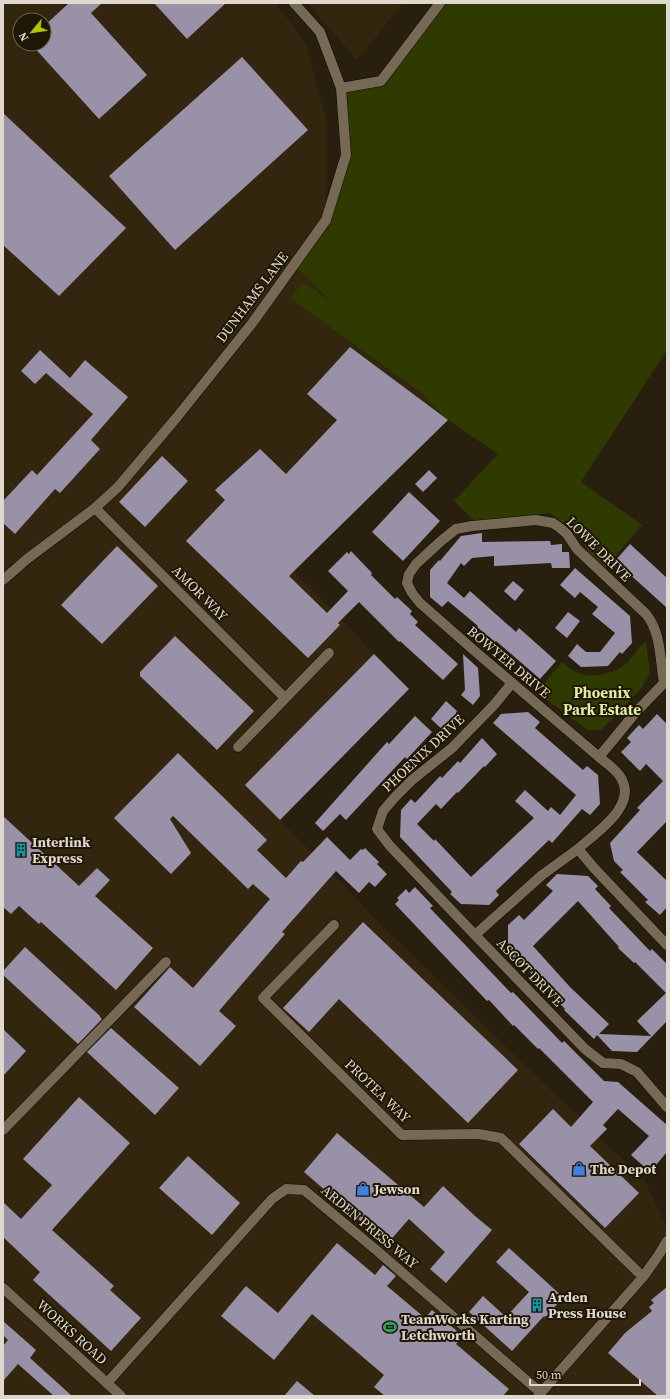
<svg xmlns="http://www.w3.org/2000/svg" width="670" height="1399" font-family="'Source Serif 4',serif">
<style>
.built{fill:#33260f;fill-rule:evenodd}
.green{fill:#2f3a00}
.building{fill:#9891a7;fill-rule:evenodd}
.lines{fill:none;stroke-linecap:round;stroke-linejoin:round}
.minor-casing{stroke:#110900;stroke-width:11}
.tertiary-casing{stroke:#110900;stroke-width:11}
.minor{stroke:#766a57;stroke-width:10}
.tertiary{stroke:#766a57;stroke-width:10}
.labels{text-anchor:middle;dominant-baseline:central;stroke-width:4;stroke-linejoin:round;paint-order:stroke}
.street-label{font-size:14px;fill:#ded8cd;stroke:#1f1606}
.poi-label{font-size:14px;font-weight:bold;fill:#ded8cd;stroke:#1f1606;text-anchor:start}
.neighbourhood-label{font-size:15px;font-weight:bold;fill:#dfeea1;stroke:#1f1606}
</style>
<rect width="100%" height="100%" fill="#291f0f"/>
<path class="built" d="M 6,3 L 276,3 L 306,44 L 326,119 L 326,220 L 294,265 L 448,420 L 294,571 L 409,689 L 280,820 L 369,912 L 458,1000 L 645,1181 L 667,1228 L 667,1396 L 3,1396 L 3,6 ZM 20,20 L 44,20 L 44,44 L 20,44 Z
M 308,3 L 403,3 L 357,60 Z"/>
<path class="green" d="M 440,3 L 667,3 L 667,350 L 581,482 L 642,525 L 605,568 L 589,553 L 579,535 L 550,513 L 476,522 L 454,501 L 498,454 L 448,420 L 420,392 L 290,298 L 303,282 L 330,301 L 294,265 L 326,220 L 346,155 L 341,88 L 381,80 Z
M 646,642 L 650,673 L 640,690 L 601,730 L 588,730 L 543,697 C 539,685 555,671 562,662 C 567,666 572,671 578,673 C 595,679 618,673 630,660 C 636,653 637,646 646,642 Z"/>
<path class="building" d="M 69,3 L 102,3 L 91,13 L 147,75 L 99,119 L 31,44 L 44,44 L 44,26 Z
M 154,3 L 226,3 L 187,39 Z
M 242,57 L 308,130 L 175,250 L 109,176 Z
M 3,113 L 126,228 L 59,296 L 3,245 Z
M 350,347 L 448,420 L 289,576 L 327,613 L 348,591 L 328,571 L 347,552 L 349,554 L 351,551 L 372,573 L 371,575 L 395,599 L 397,597 L 412,611 L 410,614 L 418,622 L 415,625 L 458,664 L 443,680 L 400,641 L 399,642 L 359,602 L 338,623 L 340,625 L 308,658 L 186,541 L 225,500 L 215,490 L 260,449 L 286,474 L 337,420 L 307,394 Z
M 40,350 L 70,378 L 85,360 L 128,397 L 91,440 L 100,449 L 60,493 L 55,489 L 15,534 L 3,523 L 3,501 L 32,470 L 37,475 L 93,414 L 46,373 L 35,384 L 21,371 Z
M 162,456 L 188,481 L 145,527 L 119,502 Z
M 429,470 L 437,478 L 423,492 L 415,484 Z
M 409,492 L 440,521 L 403,561 L 372,532 Z
M 482,533 L 482,542 L 550,541 L 551,545 L 562,544 L 562,552 L 569,552 L 570,568 L 552,568 L 551,563 L 494,566 L 494,556 L 472,558 L 464,566 L 461,563 L 447,583 L 464,598 L 470,591 L 516,632 L 519,628 L 556,661 L 540,679 L 496,641 L 495,642 L 477,627 L 478,626 L 448,601 L 442,607 L 430,597 L 430,570 L 439,560 L 440,561 L 461,536 Z
M 630,544 L 667,578 L 667,608 L 615,561 Z
M 117,546 L 158,586 L 102,644 L 61,605 Z
M 575,568 L 630,616 L 632,643 L 622,654 L 620,652 L 608,666 L 581,667 L 568,656 L 577,644 L 586,652 L 600,652 L 615,633 L 592,614 L 598,607 L 580,592 L 575,598 L 560,585 Z
M 513,581 L 524,590 L 515,601 L 504,591 Z
M 568,612 L 580,621 L 567,638 L 555,628 Z
M 175,636 L 254,711 L 217,750 L 140,676 L 140,672 Z
M 374,654 L 409,689 L 280,820 L 245,785 Z
M 463,654 L 478,668 L 480,696 L 473,705 L 461,695 L 465,690 Z
M 446,701 L 457,711 L 456,713 L 460,717 L 446,733 L 431,719 Z
M 528,712 L 540,722 L 535,728 L 583,770 L 587,766 L 598,775 L 600,804 L 590,815 L 582,809 L 552,843 L 549,840 L 496,891 L 499,895 L 489,905 L 461,904 L 450,894 L 452,892 L 400,837 L 401,810 L 411,799 L 415,803 L 440,776 L 442,778 L 458,761 L 460,763 L 482,738 L 497,754 L 485,767 L 484,766 L 458,793 L 457,792 L 441,809 L 436,804 L 417,824 L 434,841 L 435,839 L 471,877 L 534,818 L 515,801 L 525,790 L 548,811 L 551,807 L 560,815 L 576,795 L 493,723 L 501,714 Z
M 657,714 L 667,724 L 667,821 L 637,852 L 667,881 L 667,907 L 660,915 L 645,902 L 648,900 L 620,872 L 623,870 L 614,861 L 610,843 L 640,810 L 637,808 L 663,781 L 646,764 L 640,771 L 621,752 L 631,742 L 627,738 L 639,725 L 643,729 Z
M 415,716 L 432,732 L 407,759 L 405,757 L 346,820 L 340,814 L 323,831 L 315,823 L 387,742 L 389,744 Z
M 178,753 L 267,840 L 257,850 L 286,878 L 301,861 L 303,862 L 327,837 L 350,860 L 361,849 L 363,850 L 365,848 L 379,862 L 377,864 L 387,874 L 375,887 L 369,882 L 359,893 L 336,871 L 282,932 L 285,934 L 219,1011 L 236,1026 L 200,1066 L 134,1007 L 170,967 L 193,988 L 270,899 L 253,884 L 248,889 L 173,816 L 170,819 L 191,853 L 171,874 L 114,818 Z
M 3,816 L 79,886 L 97,868 L 110,880 L 95,896 L 153,948 L 116,990 L 41,922 L 39,924 L 19,906 L 11,914 L 3,907 Z
M 557,874 L 588,876 L 598,886 L 595,889 L 611,906 L 609,908 L 650,951 L 652,949 L 667,964 L 667,1021 L 637,1052 L 612,1051 L 597,1035 L 594,1039 L 564,1010 L 565,1009 L 520,962 L 519,964 L 508,952 L 508,925 L 519,915 L 524,920 L 553,891 L 546,885 ZM 578,901 L 619,947 L 618,948 L 634,963 L 635,962 L 666,993 L 637,1021 L 651,1036 L 599,1034 L 609,1024 L 570,987 L 533,946 Z
M 415,887 L 433,906 L 430,908 L 511,993 L 513,992 L 562,1043 L 564,1041 L 604,1081 L 618,1082 L 667,1125 L 667,1152 L 650,1172 L 631,1155 L 649,1136 L 618,1109 L 603,1125 L 607,1129 L 590,1146 L 639,1193 L 605,1228 L 519,1144 L 553,1109 L 571,1127 L 593,1102 L 539,1048 L 538,1049 L 514,1025 L 513,1026 L 489,1000 L 487,1001 L 395,904 L 399,900 L 397,898 L 406,889 L 409,893 Z
M 363,922 L 518,1070 L 468,1123 L 339,999 L 309,1032 L 283,1008 Z
M 25,947 L 100,1016 L 100,1017 L 102,1019 L 78,1044 L 3,975 L 3,971 Z
M 111,1028 L 179,1088 L 155,1115 L 87,1052 Z
M 3,1029 L 26,1051 L 3,1076 Z
M 79,1097 L 130,1143 L 52,1230 L 114,1286 L 110,1290 L 141,1318 L 111,1351 L 33,1280 L 40,1272 L 3,1237 L 3,1202 L 21,1219 L 52,1185 L 23,1159 Z
M 337,1133 L 424,1207 L 443,1186 L 475,1216 L 492,1230 L 446,1283 L 430,1269 L 445,1252 L 409,1219 L 387,1244 L 304,1172 Z
M 188,1156 L 240,1203 L 212,1235 L 159,1188 Z
M 337,1243 L 375,1275 L 383,1265 L 396,1276 L 387,1286 L 425,1318 L 432,1310 L 463,1336 L 456,1344 L 509,1389 L 503,1396 L 385,1396 L 374,1387 L 384,1375 L 312,1314 L 274,1360 L 221,1316 L 246,1286 L 278,1313 Z
M 509,1248 L 563,1297 L 547,1316 L 543,1317 L 512,1351 L 469,1312 L 483,1296 L 506,1317 L 529,1292 L 496,1262 Z
M 667,1287 L 667,1396 L 658,1396 L 608,1353 L 625,1333 L 652,1311 L 649,1307 L 654,1303 L 651,1300 Z
M 3,1321 L 36,1350 L 30,1358 L 72,1396 L 54,1396 L 18,1364 L 3,1381 L 3,1346 L 8,1340 L 3,1335 Z
M 297,1381 L 315,1396 L 284,1396 Z"/>
<g class="lines">
<g class="minor-casing">
<path id="minor" d="M 341,88 L 381,81 L 440,3
M 95,508 L 285,698
M 3,580 L 27,559 L 95,508 L 118,487 L 177,417 L 253,322 L 326,220 L 346,155 L 341,88 L 320,32 L 294,3
M 667,683 L 664,683 L 636,712 L 599,757 C 607,764 616,769 621,778 C 638,806 595,833 578,849 L 594,868 L 667,945
M 238,747 L 329,653
M 599,757 L 477,653 L 420,603 L 412,593 L 407,583 L 409,574 L 416,564 L 441,541 L 456,529 L 472,526 L 536,520 L 553,523 L 560,528 L 567,534 L 577,549 L 646,614 C 661,632 660,660 664,683
M 578,849 L 542,875 L 475,935 L 585,1049 L 603,1063 L 621,1064 L 637,1072 L 667,1107
M 334,925 L 263,998 L 402,1135 L 479,1134 L 501,1138 L 643,1277
M 475,935 L 390,846 L 377,829 L 383,811 L 395,797 L 412,780 L 452,748 L 494,705 L 512,683
M 3,1130 L 166,962
M 107,1383 L 272,1199 L 286,1189 L 304,1190 L 375,1249 L 541,1393
M 538,1396 L 643,1277 L 658,1256 L 667,1241"/>
</g>
<g class="tertiary-casing">
<path id="tertiary" d="M 3,1288 L 121,1396"/>
</g>
<use href="#minor" class="minor"/>
<use href="#tertiary" class="tertiary"/>
</g>
<defs>
<g id="building-bare" transform="scale(1.08)"><path d="M-4-6H4V6H1V3H-1V6H-4ZM-2.5-4.3h1.7v1.8h-1.7ZM.8-4.3h1.7v1.8H.8ZM-2.5-1h1.7V.8h-1.7ZM.8-1h1.7V.8H.8Z" fill="#0f9aa8" stroke="#1f1606" stroke-width="2.5" paint-order="stroke"/></g>
<g id="shop-bare" transform="scale(1.08)"><path d="M-5-2.5h2.3a2.7 3.5 0 0 1 5.4 0H5L5.5 6h-11ZM-1.5-2.5h3a1.5 2.3 0 0 0-3 0Z" fill="#3f7fe0" stroke="#1f1606" stroke-width="2.5" paint-order="stroke"/></g>
<g id="stadium-bare" transform="scale(1.08)"><path d="M0-5a6.5 5 0 1 0 0 10a6.5 5 0 1 0 0-10ZM-3.5-1.8h7v3.6h-7Z" fill="#2e9e5b" stroke="#1f1606" stroke-width="2.5" paint-order="stroke"/></g>
</defs>
<g fill-rule="evenodd">
<use href="#building-bare" x="21" y="850"/>
<use href="#shop-bare" x="579" y="1169"/>
<use href="#shop-bare" x="363" y="1189"/>
<use href="#building-bare" x="537" y="1305"/>
<use href="#stadium-bare" x="390" y="1327"/>
</g>
<g class="labels">
<g class="street-label">
<text transform="translate(252 297) rotate(-53)">DUNHAMS LANE</text>
<text transform="translate(599 549) rotate(45)">LOWE DRIVE</text>
<text transform="translate(200 593) rotate(45)">AMOR WAY</text>
<text transform="translate(509 662) rotate(40)">BOWYER DRIVE</text>
<text transform="translate(423 753) rotate(-43)">PHOENIX DRIVE</text>
<text transform="translate(530 972) rotate(46)">ASCOT DRIVE</text>
<text transform="translate(378 1091) rotate(44)">PROTEA WAY</text>
<text transform="translate(370 1227) rotate(40)">ARDEN PRESS WAY</text>
<text transform="translate(72 1332) rotate(42)">WORKS ROAD</text>
</g>
<g class="poi-label">
<text x="32" y="842">Interlink<tspan x="32" dy="16">Express</tspan></text>
<text x="590" y="1169">The Depot</text>
<text x="374" y="1189">Jewson</text>
<text x="548" y="1297">Arden<tspan x="548" dy="16">Press House</tspan></text>
<text x="401" y="1319">TeamWorks Karting<tspan x="401" dy="16">Letchworth</tspan></text>
</g>
<g class="neighbourhood-label">
<text x="602" y="692">Phoenix<tspan x="602" dy="17">Park Estate</tspan></text>
</g>
</g>
<rect width="670" height="1399" fill="none" stroke="#ded8cd" stroke-width="8"/>
<g transform="translate(32 32) rotate(241)"><circle r="19" fill="#1f1606" stroke="#6b6456"/>
<path d="M0-3L7 15L0 10L-7 15Z" fill="#b0c501"/>
<text y="-6" font-size="11" font-weight="bold" text-anchor="middle" fill="#ded8cd">N</text>
</g>
<path d="M530 1379v6h110v-6" fill="none" stroke="#ded8cd" stroke-width="2"/>
<text x="536" y="1379" font-size="12" fill="#ded8cd" stroke="#1f1606" stroke-width="3" paint-order="stroke">50 m</text>
</svg>
